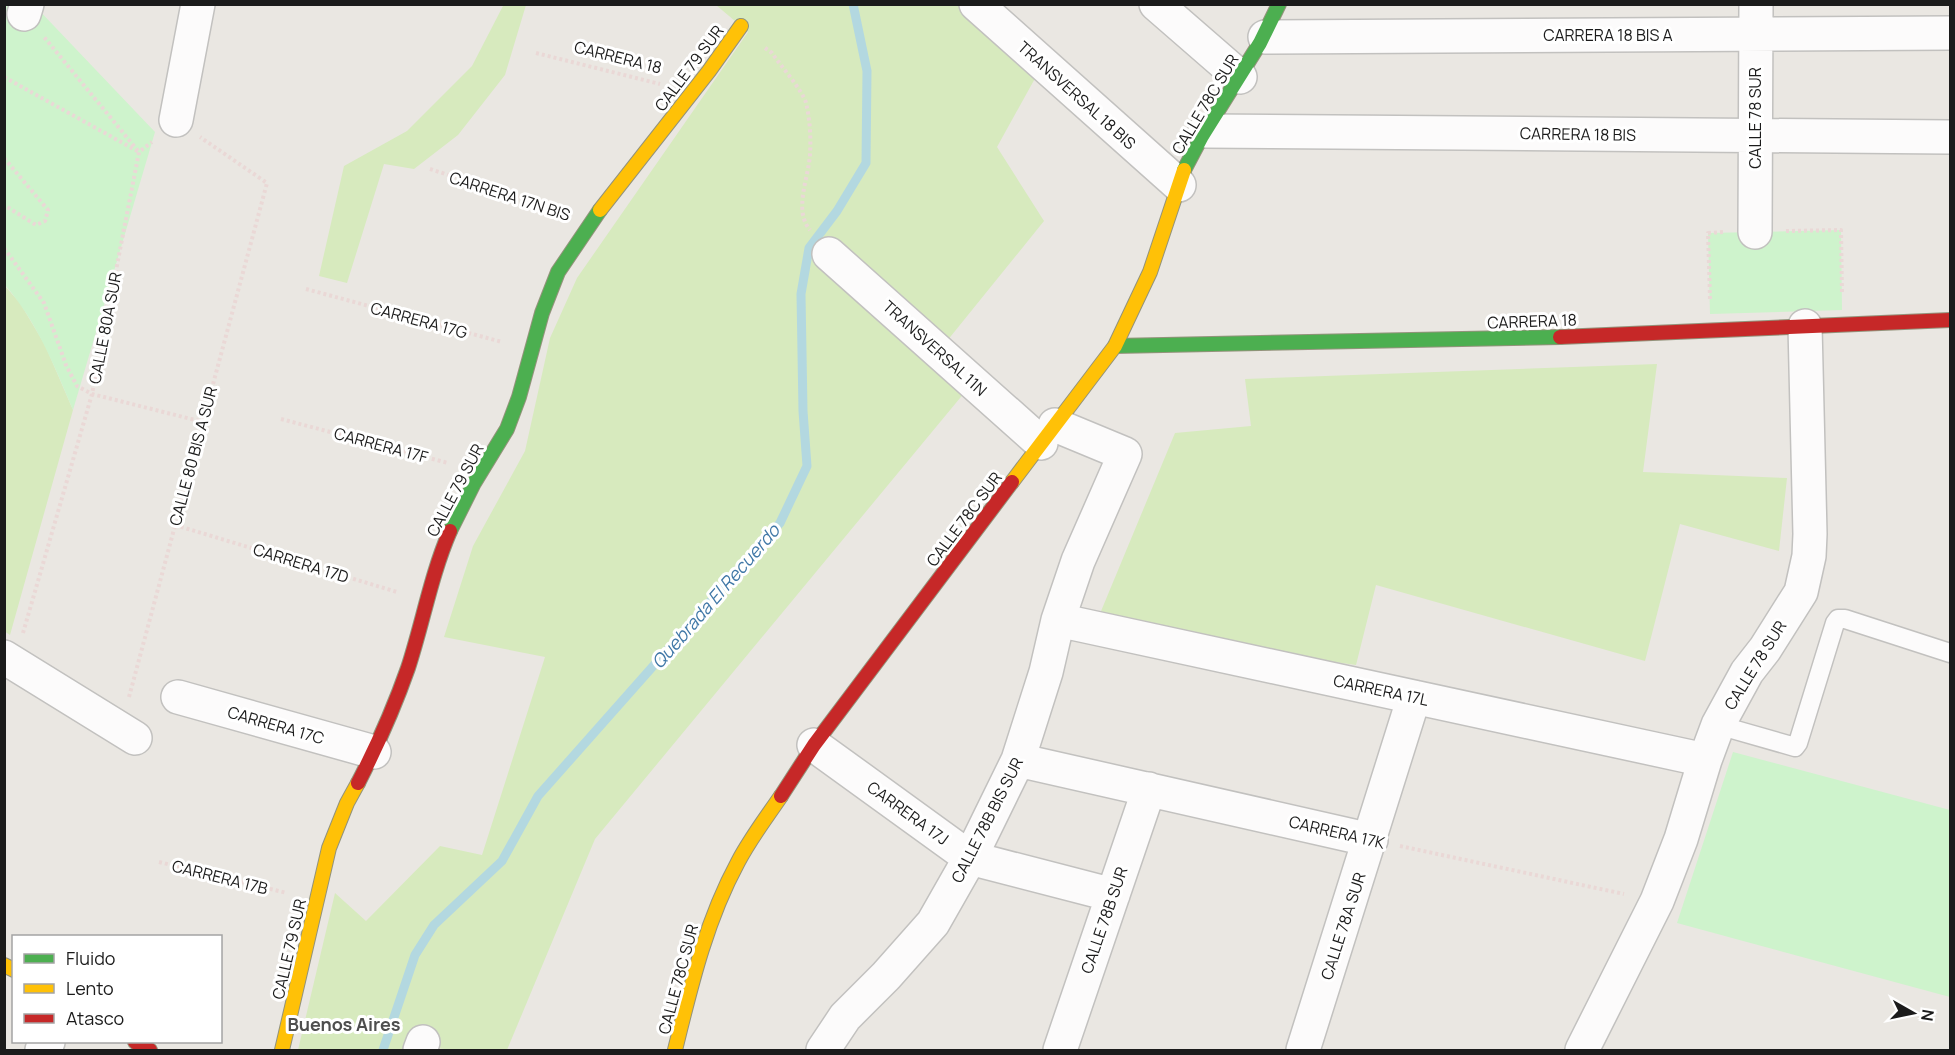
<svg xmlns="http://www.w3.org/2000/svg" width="1955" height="1055" font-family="Manrope,sans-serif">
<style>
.grass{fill:#d7eabe}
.park{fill:#cef3cc}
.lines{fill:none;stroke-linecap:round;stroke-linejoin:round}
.stream{stroke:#b3d8e0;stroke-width:9}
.lane-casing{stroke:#c2c1bf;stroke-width:21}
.street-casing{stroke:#c2c1bf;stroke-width:36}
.fast-casing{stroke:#93937b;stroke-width:16}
.slow-casing{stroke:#93937b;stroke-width:16}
.jam-casing{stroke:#93937b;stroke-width:16}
.path{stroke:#ead8d6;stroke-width:4;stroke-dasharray:3 3;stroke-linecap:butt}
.lane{stroke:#fcfbfb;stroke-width:18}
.street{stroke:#fcfbfb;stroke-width:33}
.fast{stroke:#4caf50;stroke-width:14}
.slow{stroke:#ffc107;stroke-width:14}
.jam{stroke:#c62828;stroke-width:14}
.labels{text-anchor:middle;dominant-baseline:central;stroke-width:6;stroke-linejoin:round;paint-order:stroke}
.street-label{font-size:16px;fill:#1b1b1b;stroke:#fff}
.water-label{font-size:18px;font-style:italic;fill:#4078a7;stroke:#fff}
.neighbourhood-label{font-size:18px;font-weight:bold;fill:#4e4e4e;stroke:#fff}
</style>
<rect width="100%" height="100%" fill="#eae7e2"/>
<path class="grass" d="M 504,4 L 526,5 L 505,75 L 458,135 L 414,169 L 384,164 L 347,283 L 319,276 L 344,166 L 407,131 L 472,66 Z
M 716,5 L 970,5 L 1038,73 L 997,147 L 1044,221 L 930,362 L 965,392 L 595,839 L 507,1050 L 454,1050 L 435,1048 L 434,1050 L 298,1050 L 335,893 L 366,921 L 440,846 L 482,855 L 545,657 L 444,637 L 473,546 L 525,451 L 550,338 L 577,278 L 748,32 Z
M 4,285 L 20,303 L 45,345 L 73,410 L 10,635 L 4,631 Z
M 1657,364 L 1643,472 L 1787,478 L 1779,551 L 1680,524 L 1645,661 L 1376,585 L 1356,665 L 1094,628 L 1175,433 L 1251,426 L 1245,379 Z"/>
<path class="park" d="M 4,5 L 34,5 L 155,132 L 73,410 C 54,365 37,322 5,285 Z
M 1841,230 L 1842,310 L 1710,314 L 1708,233 Z
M 1733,752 L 1950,810 L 1950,997 L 1677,923 Z"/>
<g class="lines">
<path class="stream" d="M 383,1050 L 415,955 L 434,925 L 502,861 L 538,796 L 780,523 L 807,466 L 803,411 L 801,294 L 809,248 L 837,211 L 866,163 L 867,71 L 853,4"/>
<g class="lane-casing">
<path id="lane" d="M 1718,725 L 1795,747 L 1798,743 L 1835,623 L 1838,619 L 1845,619 L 1950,653"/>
</g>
<g class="street-casing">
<path id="street" d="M 976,4 L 1179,185
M 1156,4 L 1240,77
M 24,14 L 27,4
M 1265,37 L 1950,33
M 176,120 L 198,4
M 1205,131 L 1950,137
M 1755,232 L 1756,4
M 829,254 L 1041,443
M 1058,620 L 1705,760
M 4,657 L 135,738
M 178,697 L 374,752
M 814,745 L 970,858 L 1113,895
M 1018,760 L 1371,840
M 42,1050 L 48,1042
M 420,1050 L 423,1042
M 823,1050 L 845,1017 L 886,976 L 933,923 L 970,858 L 1018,760 L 1046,672 L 1058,620 L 1078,561 L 1125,454 L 1055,425
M 1060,1050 L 1149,789
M 1303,1050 L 1414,697
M 1582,1050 L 1657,901 L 1681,839 L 1705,760 L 1718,725 L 1747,672 L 1765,649 L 1801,592 L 1809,556 L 1810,534 L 1805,326"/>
</g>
<g class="fast-casing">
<path id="fast" d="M 1184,170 L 1202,136 L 1260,43 L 1279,4
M 1115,346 L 1560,337
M 450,531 L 474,483 L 507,429 L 519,397 L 542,313 L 558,272 L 600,210"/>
</g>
<g class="slow-casing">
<path id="slow" d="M 600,210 L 709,71 L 741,26
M 1012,482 L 1115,346 L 1150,272 L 1184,170
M 4,965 L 14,970
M 282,1050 L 329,848 L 347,803 L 358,783
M 675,1050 C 691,985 706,921 738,862 C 750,839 766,818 781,796"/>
</g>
<g class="jam-casing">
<path id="jam" d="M 1560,337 L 1950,320
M 358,783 C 377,746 394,708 408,668 C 423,622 431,575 450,531
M 781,796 L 814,745 L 1012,482
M 135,1042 L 150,1050"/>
</g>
<path class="path" d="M 765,48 L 772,53 C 780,65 803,91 806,103 C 810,119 811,138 810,154 C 809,177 793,210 810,230
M 536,53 L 660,84
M 4,77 L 139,152 L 44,37
M 4,158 L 48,210 L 45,221 L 36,225 L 4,205
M 430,169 L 559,211
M 1786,231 L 1841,230 L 1842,293
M 4,248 L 44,303 L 66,365 L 77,386 L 92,394 L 203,422
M 306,289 L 502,342
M 1710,299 L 1708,233 L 1724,232
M 281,419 L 448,463
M 175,525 L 397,592
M 23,633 L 92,394 L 139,152 L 152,142
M 129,697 L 267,183 L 200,137
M 1400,846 L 1624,894
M 159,862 L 287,893"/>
<use href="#lane" class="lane"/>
<use href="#street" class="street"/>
<use href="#fast" class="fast"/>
<use href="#slow" class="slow"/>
<use href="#jam" class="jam"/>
</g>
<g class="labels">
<g class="street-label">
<text x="1608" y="35">CARRERA 18 BIS A</text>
<text transform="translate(618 57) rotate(14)">CARRERA 18</text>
<text transform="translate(689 68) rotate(-53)">CALLE 79 SUR</text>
<text transform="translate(1077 95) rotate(42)">TRANSVERSAL 18 BIS</text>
<text transform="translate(1205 104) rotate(-59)">CALLE 78C SUR</text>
<text transform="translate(1755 118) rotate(-90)">CALLE 78 SUR</text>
<text transform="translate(1578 134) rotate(1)">CARRERA 18 BIS</text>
<text transform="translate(510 196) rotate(18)">CARRERA 17N BIS</text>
<text transform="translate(419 320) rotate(15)">CARRERA 17G</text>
<text transform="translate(1532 321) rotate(-2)">CARRERA 18</text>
<text transform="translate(105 328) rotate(-79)">CALLE 80A SUR</text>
<text transform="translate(935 348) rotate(42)">TRANSVERSAL 11N</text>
<text transform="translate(381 445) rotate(15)">CARRERA 17F</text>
<text transform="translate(193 456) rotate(-75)">CALLE 80 BIS A SUR</text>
<text transform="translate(455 490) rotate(-62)">CALLE 79 SUR</text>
<text transform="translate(964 519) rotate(-53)">CALLE 78C SUR</text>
<text transform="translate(301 563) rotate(17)">CARRERA 17D</text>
<text transform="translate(1755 665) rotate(-58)">CALLE 78 SUR</text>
<text transform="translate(1381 690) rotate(12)">CARRERA 17L</text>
<text transform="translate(276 725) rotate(16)">CARRERA 17C</text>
<text transform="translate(908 813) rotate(36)">CARRERA 17J</text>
<text transform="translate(987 820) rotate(-63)">CALLE 78B BIS SUR</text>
<text transform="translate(1337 832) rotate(13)">CARRERA 17K</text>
<text transform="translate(220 877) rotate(14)">CARRERA 17B</text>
<text transform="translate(1104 920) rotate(-71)">CALLE 78B SUR</text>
<text transform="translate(1343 926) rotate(-72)">CALLE 78A SUR</text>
<text transform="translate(289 949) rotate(-77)">CALLE 79 SUR</text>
<text transform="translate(678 979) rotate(-75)">CALLE 78C SUR</text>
</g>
<g class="water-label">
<text transform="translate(715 596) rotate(-49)">Quebrada El Recuerdo</text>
</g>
<g class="neighbourhood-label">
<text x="344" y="1024">Buenos Aires</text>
</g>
</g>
<rect width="1955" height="1055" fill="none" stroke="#1b1b1b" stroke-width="12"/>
<rect x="12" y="935" width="210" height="108" fill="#ffffff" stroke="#a4a4a4" stroke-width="1.5"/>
<rect x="24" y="954" width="30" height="9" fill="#4caf50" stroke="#a4a4a4" stroke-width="1.5"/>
<text x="66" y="965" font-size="18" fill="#1b1b1b">Fluido</text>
<rect x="24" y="984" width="30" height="9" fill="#ffc107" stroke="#a4a4a4" stroke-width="1.5"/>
<text x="66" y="995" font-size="18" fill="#1b1b1b">Lento</text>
<rect x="24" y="1014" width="30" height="9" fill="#c62828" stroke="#a4a4a4" stroke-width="1.5"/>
<text x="66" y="1025" font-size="18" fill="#1b1b1b">Atasco</text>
<g transform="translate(1913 1013) rotate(99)" stroke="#ffffff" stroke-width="4.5" paint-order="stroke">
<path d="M0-4.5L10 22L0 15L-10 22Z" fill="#1b1b1b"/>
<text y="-9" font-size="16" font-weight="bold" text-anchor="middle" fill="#1b1b1b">N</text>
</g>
</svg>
